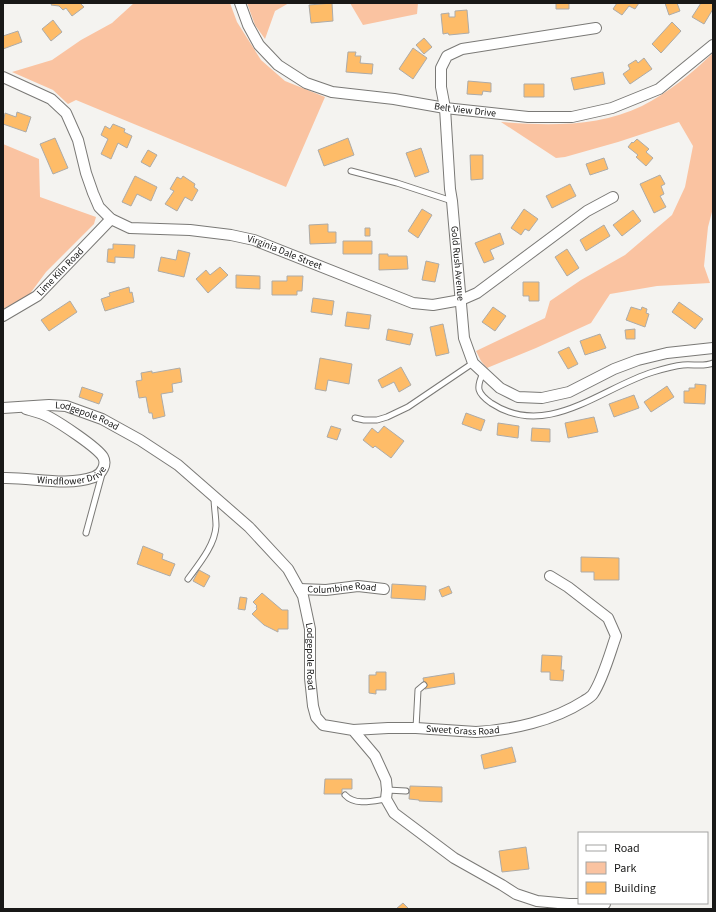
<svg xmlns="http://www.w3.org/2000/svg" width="716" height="912" font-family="'Source Sans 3',sans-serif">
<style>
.green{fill:#fac3a1}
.building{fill:#febc68;stroke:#adaba8}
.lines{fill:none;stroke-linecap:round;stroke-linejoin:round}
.service-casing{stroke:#7a7976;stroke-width:7}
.minor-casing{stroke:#7a7976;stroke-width:12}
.service{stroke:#fff;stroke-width:5}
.minor{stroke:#fff;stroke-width:10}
.labels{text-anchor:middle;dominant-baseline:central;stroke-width:4;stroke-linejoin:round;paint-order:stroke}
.street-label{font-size:10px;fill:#181817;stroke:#fff}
</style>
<rect width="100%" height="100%" fill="#f4f3f0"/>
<path class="green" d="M 134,3 L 230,3 L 237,22 L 261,60 L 285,81 L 325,97 L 286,187 L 76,100 L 68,104 L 53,90 L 12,72 L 52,60 L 81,40 L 112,23 Z
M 247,3 L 289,3 L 275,11 L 265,39 L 255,25 Z
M 350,3 L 418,3 L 417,14 L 363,25 Z
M 713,53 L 713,208 L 708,227 L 704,266 L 710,283 L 657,286 L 610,294 L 591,323 L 536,348 L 487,368 L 481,361 L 476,351 L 545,318 L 550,301 L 581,280 L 625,255 L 672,215 L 685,187 L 693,146 L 679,122 L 618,142 L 565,157 L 556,158 L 501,122 C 548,126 599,127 642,106 C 668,93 692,73 713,53 Z
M 3,144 L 39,159 L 40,197 L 96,217 L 94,224 L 46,272 L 29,295 L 3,309 Z"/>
<path class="building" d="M 52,3 L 80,3 L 84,7 L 72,16 L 66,8 L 63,10 L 59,6 L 51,5 Z
M 332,3 L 333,21 L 311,23 L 309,5 Z
M 556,3 L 569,3 L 569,9 L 556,9 Z
M 617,3 L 639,3 L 635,9 L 629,6 L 622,15 L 613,9 Z
M 665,3 L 677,3 L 680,11 L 669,15 Z
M 701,3 L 713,3 L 713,9 L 704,24 L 692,17 Z
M 467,10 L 469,33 L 449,35 L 448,33 L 443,34 L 441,14 L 449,13 L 449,17 L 455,17 L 455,11 Z
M 53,20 L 62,32 L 51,41 L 42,29 Z
M 672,22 L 681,31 L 661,53 L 652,44 Z
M 18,31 L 22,42 L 3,49 L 3,36 Z
M 424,38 L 432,47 L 424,54 L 416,45 Z
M 413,48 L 427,58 L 413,79 L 399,69 Z
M 348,52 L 356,52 L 355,56 L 361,56 L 360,63 L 373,64 L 372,74 L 346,72 Z
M 644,58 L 652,69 L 630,84 L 623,74 L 630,69 L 628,65 L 636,60 L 638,63 Z
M 603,72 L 605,84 L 574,90 L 571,78 Z
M 468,81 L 491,83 L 491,92 L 483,91 L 482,95 L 467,94 Z
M 524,84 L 544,84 L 544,97 L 524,97 Z
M 17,112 L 31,117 L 26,132 L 3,124 L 5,113 L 16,117 Z
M 113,124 L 125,129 L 124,132 L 132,136 L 127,148 L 118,143 L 111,159 L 101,154 L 108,139 L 101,135 L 105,126 L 110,129 Z
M 55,138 L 68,168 L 53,174 L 40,144 Z
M 348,138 L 354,155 L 324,166 L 318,150 Z
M 637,139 L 649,149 L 646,152 L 653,158 L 646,166 L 636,157 L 638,155 L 628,147 L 632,142 L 633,143 Z
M 421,148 L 429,172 L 415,177 L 406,153 Z
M 148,150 L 157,155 L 150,167 L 141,162 Z
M 470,155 L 483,155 L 483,179 L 471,180 Z
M 604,158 L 608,169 L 590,175 L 586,164 Z
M 660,175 L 665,184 L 661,186 L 664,194 L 660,196 L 666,207 L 654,213 L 640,184 Z
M 135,176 L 157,187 L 151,201 L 137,194 L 131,206 L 122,202 Z
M 183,176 L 195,184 L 194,187 L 198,190 L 192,201 L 185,197 L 177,211 L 165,204 L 174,191 L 170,189 L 177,177 L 181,179 Z
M 570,184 L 576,196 L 552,208 L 546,196 Z
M 422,209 L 432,215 L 418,238 L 408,231 Z
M 524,209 L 538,219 L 529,231 L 525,229 L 521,235 L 511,228 Z
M 633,210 L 641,221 L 622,236 L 613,225 Z
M 328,224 L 328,232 L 336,232 L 336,243 L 310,244 L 309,225 Z
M 604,225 L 610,236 L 586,251 L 580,240 Z
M 365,228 L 370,228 L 370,236 L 365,236 Z
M 500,233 L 504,244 L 490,250 L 494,259 L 484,263 L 475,243 Z
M 343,241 L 372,241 L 372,254 L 343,254 Z
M 113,244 L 135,245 L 134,258 L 115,257 L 115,263 L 107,262 L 108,249 L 113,249 Z
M 567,249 L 579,268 L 567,276 L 555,257 Z
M 178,250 L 190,253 L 184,277 L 158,271 L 161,257 L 176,260 Z
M 379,254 L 388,254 L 388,256 L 407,256 L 408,269 L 379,270 Z
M 426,261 L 439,264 L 435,282 L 422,280 Z
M 220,267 L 228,275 L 208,293 L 196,279 L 206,270 L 210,275 Z
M 236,275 L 260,276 L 260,289 L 236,288 Z
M 287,276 L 303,276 L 302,291 L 297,291 L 297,295 L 272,295 L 272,281 L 287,281 Z
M 523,282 L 539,282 L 539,301 L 529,301 L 529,296 L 523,296 Z
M 129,287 L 130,293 L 132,292 L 134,302 L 105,311 L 101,299 L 110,296 L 109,293 Z
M 313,298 L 334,301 L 332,315 L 311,312 Z
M 70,301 L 77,312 L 49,331 L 41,320 Z
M 679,302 L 703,319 L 695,329 L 672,312 Z
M 493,307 L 506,316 L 495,331 L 482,322 Z
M 631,307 L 641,310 L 642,307 L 647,309 L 646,313 L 649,314 L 645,327 L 626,320 Z
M 347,312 L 371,315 L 369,329 L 345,326 Z
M 443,324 L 449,353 L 436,356 L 430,327 Z
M 388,329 L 413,334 L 410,345 L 386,340 Z
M 635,329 L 635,339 L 626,339 L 625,330 Z
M 600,334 L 606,348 L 585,355 L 580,341 Z
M 569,347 L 578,364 L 568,369 L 558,352 Z
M 320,358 L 352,364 L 349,384 L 328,380 L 326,391 L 315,389 Z
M 401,367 L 411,385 L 399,392 L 394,382 L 382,388 L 378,380 Z
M 180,368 L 182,382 L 172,384 L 173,392 L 161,394 L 165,416 L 153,419 L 152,413 L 149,413 L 146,397 L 139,398 L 136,381 L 142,380 L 141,373 L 152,371 L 152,373 Z
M 695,384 L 706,385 L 705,404 L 684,403 L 684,391 L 689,391 L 689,388 L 695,388 Z
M 667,386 L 674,397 L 651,412 L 644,402 Z
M 82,387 L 103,394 L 99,404 L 79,397 Z
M 634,395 L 639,408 L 614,417 L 609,404 Z
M 466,413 L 485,420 L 481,431 L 462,424 Z
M 594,417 L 598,432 L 568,438 L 565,423 Z
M 498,423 L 519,426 L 518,438 L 497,435 Z
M 331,426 L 341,429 L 337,440 L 327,437 Z
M 384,426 L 404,441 L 391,458 L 375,446 L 373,448 L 363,440 L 372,428 L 378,433 Z
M 532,428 L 550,429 L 550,442 L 531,441 Z
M 143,546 L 163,554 L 162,559 L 175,564 L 170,576 L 137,564 Z
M 581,557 L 619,558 L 619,580 L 594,580 L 594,572 L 581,572 Z
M 199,570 L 210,576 L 204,587 L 193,581 Z
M 392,584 L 426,586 L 425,600 L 391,598 Z
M 449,586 L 452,593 L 442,597 L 439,590 Z
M 262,593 L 282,610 L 288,610 L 288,629 L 278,629 L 278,632 L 264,625 L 252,614 L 257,609 L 256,607 L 257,606 L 253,602 Z
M 240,597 L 247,598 L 245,610 L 238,609 Z
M 542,655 L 562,656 L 561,670 L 564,670 L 563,681 L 550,680 L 550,672 L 541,672 Z
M 376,672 L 386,672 L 386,690 L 376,690 L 376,694 L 369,693 L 369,675 L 376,675 Z
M 454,673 L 455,684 L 425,689 L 423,678 Z
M 512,747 L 516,762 L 484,769 L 481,755 Z
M 325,779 L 352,779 L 352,789 L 342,789 L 342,794 L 324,794 Z
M 410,786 L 442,787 L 442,802 L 419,801 L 419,800 L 409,799 Z
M 526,847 L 529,869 L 502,872 L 499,851 Z
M 403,903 L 409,909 L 396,909 Z"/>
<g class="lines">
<g class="service-casing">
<path id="service" d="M 351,171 L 397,183 L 452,201
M 483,373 C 476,388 477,393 491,403 C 547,440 601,388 653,372 C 663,369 673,366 683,365 C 693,364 704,367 713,363
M 355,418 L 364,420 L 377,420 L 387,417 L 408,407 L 473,363
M 86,533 L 102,474
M 188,579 C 199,564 215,545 216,526 C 216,517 214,507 214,497
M 416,728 L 418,690 L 424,685
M 387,790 L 406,791
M 345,795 C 355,806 373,801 386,799"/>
</g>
<g class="minor-casing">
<g id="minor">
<path id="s1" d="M 240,3 L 248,25 L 259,45 L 278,65 L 306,83 L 332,92 L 394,99 L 445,108 L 528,117 L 572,117 L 612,108 L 659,89 L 713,45"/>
<path id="s2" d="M 596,28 L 462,49 L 447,56 L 441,68 L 441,87 L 445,108 L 450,189 L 452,201 L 464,338 L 473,363 L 500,388 L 518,397 L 542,398 L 569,392 L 614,369 L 638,360 L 667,353 L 713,348"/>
<path id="s3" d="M 3,77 L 51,99 L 66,113 L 78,140 L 86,173 L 93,193 L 99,207 L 111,219 L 130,228 L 190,230 L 231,235 L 254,240 L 413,303 L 433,305 L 461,300 L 477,293 L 587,211 L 613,197"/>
<path id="s4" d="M 3,316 L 37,296 L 111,219"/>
<path id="s5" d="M 3,408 L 49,405 L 66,406 L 102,419 L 140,440 L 178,465 L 249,527 L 288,569 L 303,596 L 310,629 L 310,678 L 313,706 L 316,717 L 323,725 L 353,730 L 375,756 L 386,780 L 387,790 L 386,799 L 394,813 L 454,858 L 502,885 L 516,894 L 537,901 L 569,904 L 605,904"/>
<path id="s6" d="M 3,478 C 32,477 66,487 94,477 C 102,474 107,464 103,457 C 97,447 60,423 49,417 C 42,413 33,411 26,409"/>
<path id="s7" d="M 299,589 L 326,590 L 358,586 L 384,589"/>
<path id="s8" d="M 353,730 L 388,728 L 416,728 L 476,732 C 512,730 553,721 584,701 C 587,699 591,697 593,694 C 603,679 610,653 616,636 L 608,618 L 568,587 L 550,576"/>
</g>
</g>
<use href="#service" class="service"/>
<use href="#minor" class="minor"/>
</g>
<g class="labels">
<g class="street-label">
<text stroke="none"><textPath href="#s1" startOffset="269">Belt View Drive</textPath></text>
<text stroke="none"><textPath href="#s3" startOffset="369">Virginia Dale Street</textPath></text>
<text stroke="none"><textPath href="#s2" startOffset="362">Gold Rush Avenue</textPath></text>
<text stroke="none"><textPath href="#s4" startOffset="73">Lime Kiln Road</textPath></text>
<text stroke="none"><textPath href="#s5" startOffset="86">Lodgepole Road</textPath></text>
<text stroke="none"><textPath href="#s6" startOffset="70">Windflower Drive</textPath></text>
<text stroke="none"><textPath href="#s7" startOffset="43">Columbine Road</textPath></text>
<text stroke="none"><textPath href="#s5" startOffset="434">Lodgepole Road</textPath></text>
<text stroke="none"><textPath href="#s8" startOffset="110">Sweet Grass Road</textPath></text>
</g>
</g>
<rect width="716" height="912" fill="none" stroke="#181817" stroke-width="8"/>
<rect x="578" y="832" width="130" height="72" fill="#ffffff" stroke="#a3a3a2"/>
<rect x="586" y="845" width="20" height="6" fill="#ffffff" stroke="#a3a3a2"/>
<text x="614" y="852" font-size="12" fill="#181817">Road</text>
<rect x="586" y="862" width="20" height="12" fill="#fac3a1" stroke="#a3a3a2"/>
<text x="614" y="872" font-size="12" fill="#181817">Park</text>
<rect x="586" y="882" width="20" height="12" fill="#febc68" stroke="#a3a3a2"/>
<text x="614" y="892" font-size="12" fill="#181817">Building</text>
</svg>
